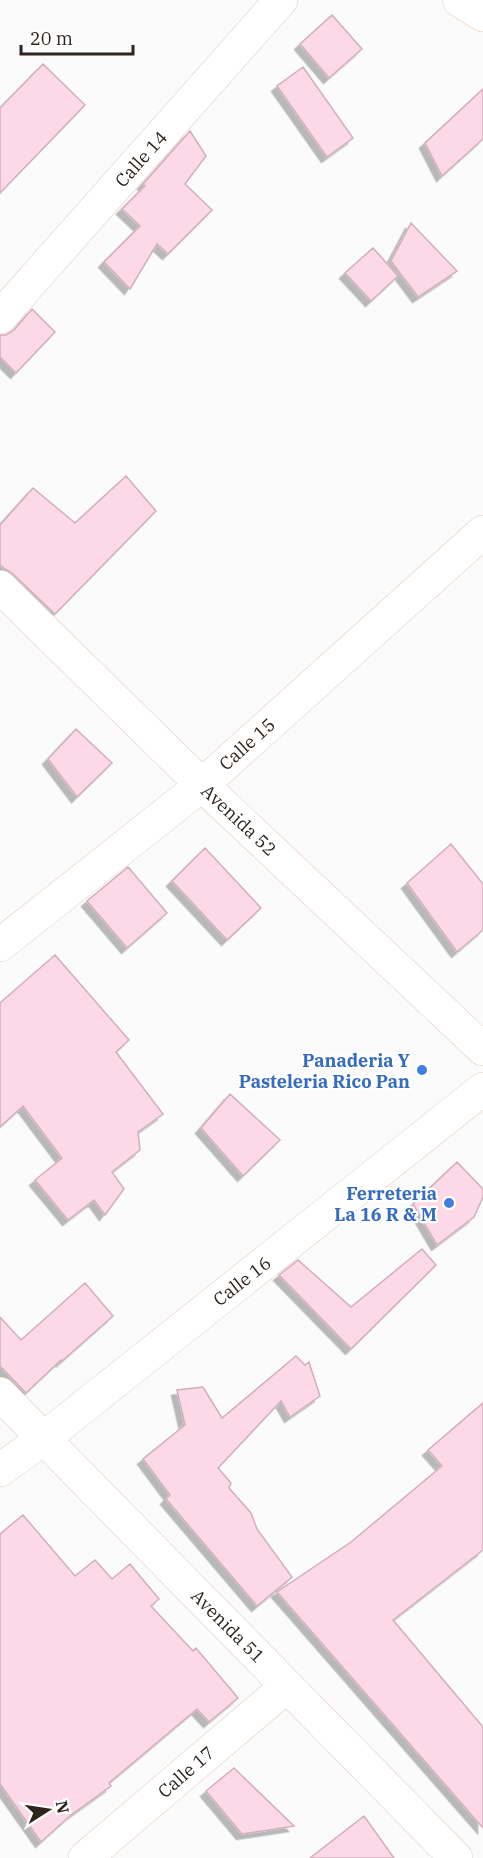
<svg xmlns="http://www.w3.org/2000/svg" width="483" height="1858" font-family="'IBM Plex Serif',serif">
<style>
.building{fill:#fdd9e8;stroke:#d2afbd;stroke-width:1.5;filter:url(#shadow)}
.lines{fill:none;stroke-linecap:round;stroke-linejoin:round}
.minor-casing{stroke:#e8cab5;stroke-width:34}
.minor{stroke:#fff;stroke-width:33}
.shop-dot{fill:#3f7fe0;stroke:#fff;stroke-width:2}
.labels{text-anchor:middle;dominant-baseline:central;stroke-width:4.5;stroke-linejoin:round;paint-order:stroke}
.street-label{font-size:18px;fill:#2f241c;stroke:#fff}
.shop-label{font-size:18px;font-weight:bold;fill:#366cbe;stroke:#fff;text-anchor:end}
</style>
<defs>
<filter id="shadow"><feDropShadow dx="-5.5" dy="5.5" stdDeviation="0" flood-color="#0004"/></filter>
</defs>
<rect width="100%" height="100%" fill="#fbfbfb"/>
<path class="building" d="M 332,15 L 362,49 L 329,78 L 300,44 Z
M 43,64 L 85,105 L 0,193 L 0,108 Z
M 303,67 L 353,138 L 327,157 L 277,86 Z
M 483,89 L 483,139 L 442,176 L 425,143 Z
M 190,131 L 206,156 L 185,184 L 212,210 L 168,254 L 157,244 L 130,289 L 104,262 L 140,226 L 122,209 L 145,186 L 143,184 Z
M 411,223 L 457,271 L 418,297 L 391,261 Z
M 373,248 L 398,276 L 371,301 L 345,273 Z
M 32,309 L 55,332 L 16,373 L 0,357 L 0,335 L 6,335 L 14,330 Z
M 126,476 L 156,511 L 55,614 L 13,574 L 0,565 L 0,525 L 33,488 L 75,523 Z
M 76,729 L 112,763 L 77,797 L 48,759 Z
M 451,844 L 483,884 L 483,930 L 457,952 L 407,883 Z
M 205,848 L 261,908 L 227,940 L 172,881 Z
M 128,867 L 167,913 L 127,948 L 87,901 Z
M 55,955 L 129,1040 L 116,1052 L 163,1114 L 138,1132 L 140,1150 L 112,1172 L 124,1189 L 105,1215 L 94,1200 L 68,1220 L 35,1180 L 62,1158 L 23,1106 L 0,1127 L 0,1003 Z
M 230,1094 L 280,1140 L 243,1176 L 201,1128 Z
M 457,1162 L 483,1189 L 483,1197 L 474,1217 L 437,1245 L 413,1204 Z
M 422,1249 L 436,1265 L 351,1349 L 279,1275 L 298,1260 L 351,1307 Z
M 85,1283 L 113,1316 L 62,1361 L 61,1360 L 26,1393 L 0,1366 L 0,1317 L 21,1340 Z
M 296,1356 L 305,1365 L 309,1362 L 320,1396 L 290,1417 L 281,1401 L 218,1468 L 231,1483 L 229,1488 L 251,1513 L 257,1529 L 292,1577 L 257,1606 L 166,1499 L 170,1495 L 143,1459 L 185,1425 L 177,1390 L 203,1387 L 222,1418 Z
M 483,1403 L 483,1550 L 393,1620 L 483,1727 L 483,1828 L 277,1592 L 351,1542 L 442,1466 L 428,1450 Z
M 23,1515 L 75,1576 L 95,1560 L 112,1579 L 130,1564 L 159,1599 L 151,1606 L 193,1651 L 196,1648 L 238,1698 L 209,1722 L 197,1709 L 109,1783 L 111,1786 L 71,1815 L 41,1842 L 0,1784 L 0,1534 Z
M 234,1768 L 294,1826 L 242,1834 L 206,1791 Z
M 364,1816 L 394,1858 L 310,1858 Z"/>
<g class="lines">
<g class="minor-casing">
<path id="minor" d="M 459,0 L 483,15
M 0,317 L 281,0
M 0,587 L 202,785 L 483,1049
M 0,945 L 202,785 L 483,532
M 0,1394 L 456,1858
M 0,1470 L 43,1439 L 483,1089
M 85,1858 L 287,1686"/>
</g>
<use href="#minor" class="minor"/>
</g>
<g class="shop-dot">
<circle cx="422" cy="1070" r="6"/>
<circle cx="449" cy="1203" r="6"/>
</g>
<g class="labels">
<g class="street-label">
<text transform="translate(141 159) rotate(-48)">Calle 14</text>
<text transform="translate(247 744) rotate(-42)">Calle 15</text>
<text transform="translate(239 820) rotate(43)">Avenida 52</text>
<text transform="translate(242 1281) rotate(-38)">Calle 16</text>
<text transform="translate(228 1626) rotate(45)">Avenida 51</text>
<text transform="translate(186 1772) rotate(-41)">Calle 17</text>
</g>
<g class="shop-label">
<text x="410" y="1060">Panaderia Y<tspan x="410" dy="21">Pasteleria Rico Pan</tspan></text>
<text x="437" y="1193">Ferreteria<tspan x="437" dy="21">La 16 R &amp; M</tspan></text>
</g>
</g>
<g transform="translate(48 1810) rotate(78)" stroke="#ffffff" stroke-width="4.5" paint-order="stroke">
<path d="M0-4.5L10 22L0 15L-10 22Z" fill="#2f241c"/>
<text y="-9" font-size="16" font-weight="bold" text-anchor="middle" fill="#2f241c">N</text>
</g>
<path d="M21 45v9h112v-9" fill="none" stroke="#2f241c" stroke-width="3"/>
<text x="30" y="45" font-size="18" fill="#2f241c" stroke="#ffffff" stroke-width="4.5" paint-order="stroke">20 m</text>
</svg>
